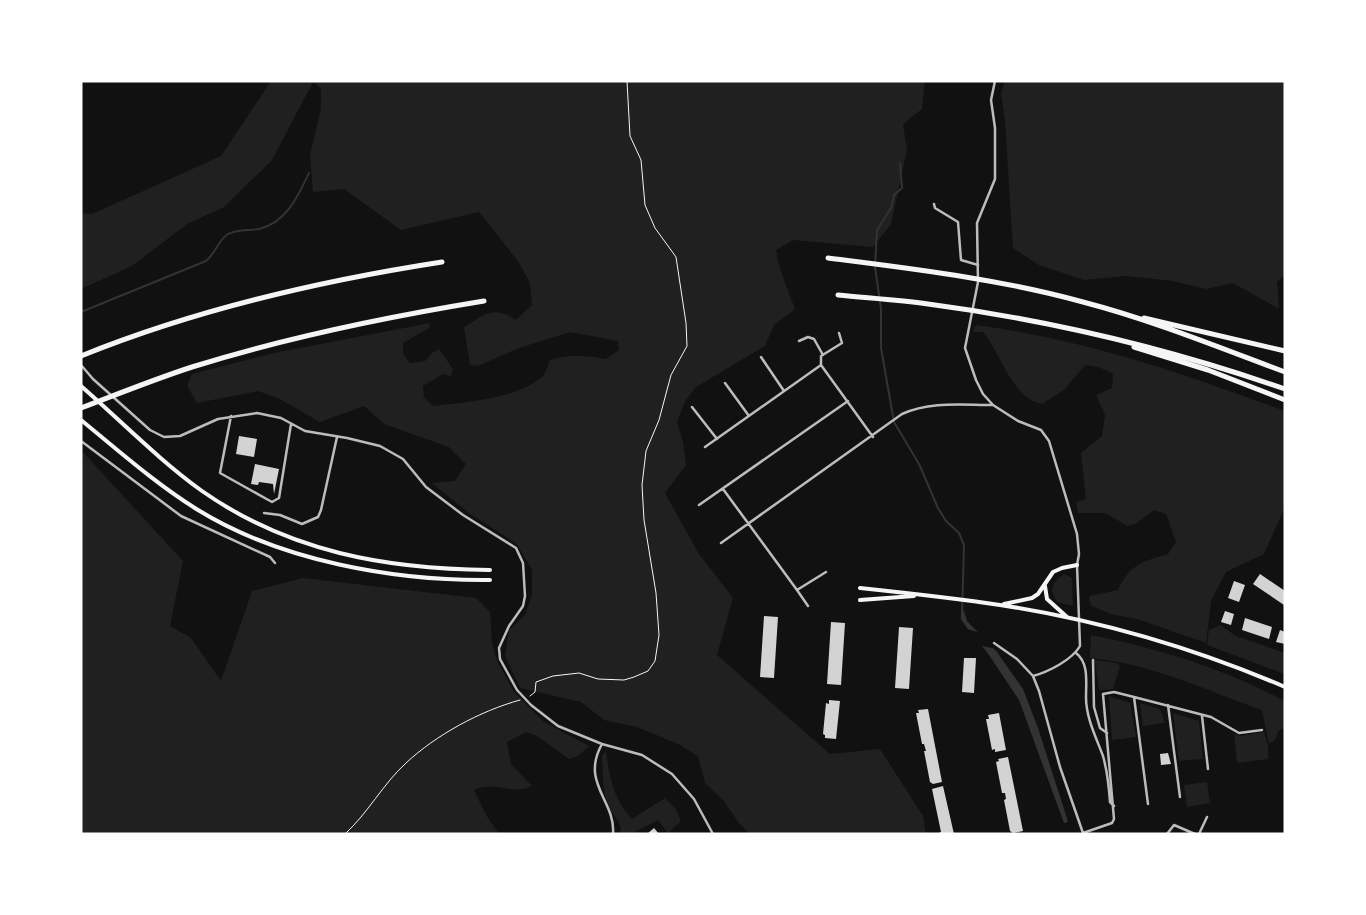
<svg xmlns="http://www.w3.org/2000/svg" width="1366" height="915" font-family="Figtree,sans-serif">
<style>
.green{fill:#202020}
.water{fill:#333}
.pier{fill:#111}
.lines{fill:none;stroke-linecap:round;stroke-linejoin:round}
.stream{stroke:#333;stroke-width:2}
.building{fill:#d3d3d3}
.path{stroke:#f5f5f5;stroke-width:1}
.minor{stroke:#bcbcbc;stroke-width:2.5}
.secondary{stroke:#f5f5f5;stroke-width:4}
.motorway{stroke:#f5f5f5;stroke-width:5}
</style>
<rect width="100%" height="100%" fill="#111"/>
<path class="green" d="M 271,81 L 925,81 L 922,109 L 903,124 L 907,150 L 891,224 L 873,247 L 793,240 L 776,250 C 779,271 788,289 795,309 L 774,325 L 765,346 L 696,387 L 685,401 L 677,422 L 683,442 L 686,465 L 665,493 L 699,554 L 733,598 L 717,655 L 830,754 L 880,749 L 923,816 L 926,834 L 750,834 L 738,822 L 724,801 L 705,783 L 698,756 L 678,744 L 637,727 L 604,720 L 581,702 L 520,688 L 505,656 L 509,630 L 525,615 L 532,595 L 532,570 L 516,543 L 470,514 L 432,483 L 455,481 L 466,464 L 449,447 L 384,424 L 364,406 L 320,422 L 278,398 L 258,391 L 197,403 L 187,386 L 192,374 L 274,353 L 430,323 L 429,328 L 403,343 L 403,354 L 410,363 L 425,361 L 432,353 L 439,349 L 453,369 L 451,376 L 443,374 L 423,386 L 424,397 L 433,406 C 465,402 516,399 542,377 C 546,373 548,365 550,360 C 570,354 585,356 606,359 L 619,350 L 618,341 L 570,332 L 519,348 L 478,366 L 470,365 L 464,327 C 486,314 493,305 516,320 L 532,305 L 530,283 L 518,261 L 479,212 L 401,230 L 344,189 L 313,192 L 310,155 L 321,109 L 321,89 L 313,82 L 272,160 L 224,207 L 187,224 L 132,266 L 81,289 L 81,213 L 92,214 L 221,156 Z
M 1005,81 L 1285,81 L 1285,275 L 1277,282 L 1279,309 L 1233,283 L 1206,289 L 1173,281 L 1125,276 L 1084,280 L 1039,265 L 1013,248 L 1005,121 L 1001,93 Z
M 976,325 C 1087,340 1181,373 1285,411 L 1285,507 L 1264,554 L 1226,572 L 1211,601 L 1206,643 L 1137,619 L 1111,614 L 1092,606 L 1089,600 L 1090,596 L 1118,590 C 1130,564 1142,562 1168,554 L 1176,542 L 1166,514 L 1154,510 L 1137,523 L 1128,526 L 1105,513 L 1078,513 L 1076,502 L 1086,499 L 1081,453 L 1102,436 L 1105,415 L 1096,395 L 1112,388 L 1113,374 L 1099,367 L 1085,365 L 1065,389 L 1042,404 C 1012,399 1001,353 983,332 L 973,332 Z
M 81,450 L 183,561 L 170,626 L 191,638 L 221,681 L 252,591 L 303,578 L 476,598 L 490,612 L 492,644 L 498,663 L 514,692 L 544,722 L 589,746 L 578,756 L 569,759 L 537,736 L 526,732 L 507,742 L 511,764 L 532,786 C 512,796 494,780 474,790 L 486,815 L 499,834 L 81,834 Z
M 1064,574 L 1072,578 L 1073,606 L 1057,602 L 1052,591 L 1054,583 Z
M 1220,625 L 1236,636 L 1285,653 L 1285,674 L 1207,645 L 1209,630 Z
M 1091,635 C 1158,648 1224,669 1285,701 L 1285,728 L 1279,730 L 1275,740 L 1269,744 L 1262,710 C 1205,690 1150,663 1090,658 Z
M 1095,660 L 1117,663 L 1120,666 L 1113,689 L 1099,690 Z
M 1109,696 L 1130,703 L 1136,737 L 1112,740 Z
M 1140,703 L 1160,709 L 1165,723 L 1143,726 Z
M 1173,713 L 1199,721 L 1203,759 L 1179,761 Z
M 1264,732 L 1268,745 L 1268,759 L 1237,763 L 1234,734 L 1241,736 Z
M 606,751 C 609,776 614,801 632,819 L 665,798 L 676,809 L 681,821 L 668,833 L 658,820 L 631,834 L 618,834 L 621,830 C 620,822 614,816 610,809 C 602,794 603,772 602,756 Z
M 1207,782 L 1210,803 L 1187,807 L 1184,785 Z"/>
<path class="water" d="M 964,611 L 967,621 L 997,652 L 1023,689 L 1038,728 L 1072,834 L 1068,834 L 1019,700 L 987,652 L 967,628 L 961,619 L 961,612 Z"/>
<path class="pier" d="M 964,628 L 984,634 L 997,649 L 978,645 Z
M 1070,821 L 1074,834 L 1065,834 L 1062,824 Z"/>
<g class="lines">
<path class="stream" d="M 900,164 L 902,188 L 894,195 L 891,208 L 877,230 L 875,267 L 881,309 L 881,348 L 894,422 L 919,464 L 938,508 L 946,521 L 959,533 L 964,545 L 962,614
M 81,312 L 206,261 C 215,254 219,239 228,234 C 239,229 248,231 259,229 C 287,222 298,196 309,173"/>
</g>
<path class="building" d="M 239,436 L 257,439 L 254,457 L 236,454 Z
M 255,464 L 279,469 L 274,494 L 273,484 L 259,482 L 258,485 L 251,484 Z
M 1260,574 L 1285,591 L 1284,605 L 1253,584 Z
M 1234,581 L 1245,585 L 1239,602 L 1228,598 Z
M 1225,611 L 1234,614 L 1231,625 L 1221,622 Z
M 764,616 L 778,617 L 774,678 L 760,677 Z
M 1245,618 L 1272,627 L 1269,639 L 1242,630 Z
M 831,622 L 845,623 L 841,685 L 827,684 Z
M 899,627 L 913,628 L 909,689 L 895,688 Z
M 1280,630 L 1285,632 L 1285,644 L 1276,642 Z
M 964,658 L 976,658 L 974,693 L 962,692 Z
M 829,700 L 840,701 L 836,739 L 825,738 L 825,735 L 823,734 L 826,703 L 829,704 Z
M 928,709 L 942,782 L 933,784 L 930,782 L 924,751 L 926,751 L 924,744 L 922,744 L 916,713 L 919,713 L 918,710 Z
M 999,713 L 1006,750 L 995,752 L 995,749 L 992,750 L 986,719 L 989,719 L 988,715 Z
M 1168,753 L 1171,764 L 1161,765 L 1160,754 Z
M 1008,757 L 1023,831 L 1013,833 L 1010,831 L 1004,800 L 1006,799 L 1005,793 L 1002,793 L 996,762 L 999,761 L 998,759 Z
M 943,786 L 954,834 L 937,834 L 941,832 L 932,789 Z
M 654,828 L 659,834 L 647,834 Z"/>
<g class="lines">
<path class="path" d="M 530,696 L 535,692 L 536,682 L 553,676 L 579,673 L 598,679 L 624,680 L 634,677 L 648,671 L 655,661 L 659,635 L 656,593 L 644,520 L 642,485 L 646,451 L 659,420 L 671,375 L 687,346 L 686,323 L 676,257 L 655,228 L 645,205 L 641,160 L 630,136 L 627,81
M 345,834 C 368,813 383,784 406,763 C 436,735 480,711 520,700"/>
<path class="minor" d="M 995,81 L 991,100 L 995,128 L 995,179 L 977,223 L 978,282 L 965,348 L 976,380 L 983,394 L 993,405 L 1018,421 L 1041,430 L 1049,441 L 1077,534 L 1079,554 L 1077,565 L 1080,646 C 1072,660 1048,672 1033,676
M 934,204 L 935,208 L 958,222 L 961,260 L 978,265
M 799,341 L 808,337 L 814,339 L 823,355
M 761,357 L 784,391
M 81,365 L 93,379 L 150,430 L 164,437 L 180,436 L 218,419 L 257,413 L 281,418 L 305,431 L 347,438 L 380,446 L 403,459 L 426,487 L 463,515 L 516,548 L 523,563 L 525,596 L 523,606 L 509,626 L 499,648 L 500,659 L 517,690 L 531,705 L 558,726 L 602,744 L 642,755 L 672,774 L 694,799 L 713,834
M 821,365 L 821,356 L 842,343 L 839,333
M 725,383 L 749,416
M 692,407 L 717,439
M 231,416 L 220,473 L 272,502 L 279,498 L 291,424
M 81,441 L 181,516 L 270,557 L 275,563
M 705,447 L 821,365 L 873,437
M 723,489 L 797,590 L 826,572
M 699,505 L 848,401
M 264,513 L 280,515 L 302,524 L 318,517 L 321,510 L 337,437
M 721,543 L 902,414 C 930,401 962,405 993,405
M 797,590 L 808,606
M 994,643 L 1017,659 L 1033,676 L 1039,691 L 1060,767 L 1083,833
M 1076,653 C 1089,663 1086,682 1086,697 C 1086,718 1096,737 1103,756 C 1107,770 1109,788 1110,802 L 1114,806
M 1093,660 L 1094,707 L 1100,728 L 1107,733
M 1134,697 L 1148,804
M 1168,705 L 1180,797
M 1202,716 L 1208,769
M 602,744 C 580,783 616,801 613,834
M 1083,833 L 1112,823 L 1114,819 L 1103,694 L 1114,692 L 1134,697 L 1211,717 L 1239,733 L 1262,730
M 1167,834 L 1174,825 L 1195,834
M 1199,834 L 1207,817"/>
<path class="secondary" d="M 81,386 C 121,421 159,460 202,491 C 289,552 386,569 490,570
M 81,420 C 119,451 156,484 198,510 C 281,561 394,581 490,580
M 1045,586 L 1047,599 L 1067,617
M 860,588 C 907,593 954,598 1000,605 C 1098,620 1194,648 1285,687
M 860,600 L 914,596
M 1004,604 L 1032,598 L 1038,594 L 1053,572 L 1062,568 L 1077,565"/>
<path class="motorway" d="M 828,258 C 914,269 1000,279 1083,302 C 1152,320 1218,347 1285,372
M 838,295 C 868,298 899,300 928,304 C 1049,320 1170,349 1285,389
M 1144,318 L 1285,351
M 1134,347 L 1208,370 L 1285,400
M 81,356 C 197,309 319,281 442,262
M 81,408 C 118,394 155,379 192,367 C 288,337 386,317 484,301"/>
</g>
<rect width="1366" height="915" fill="none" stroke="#ffffff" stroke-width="165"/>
</svg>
